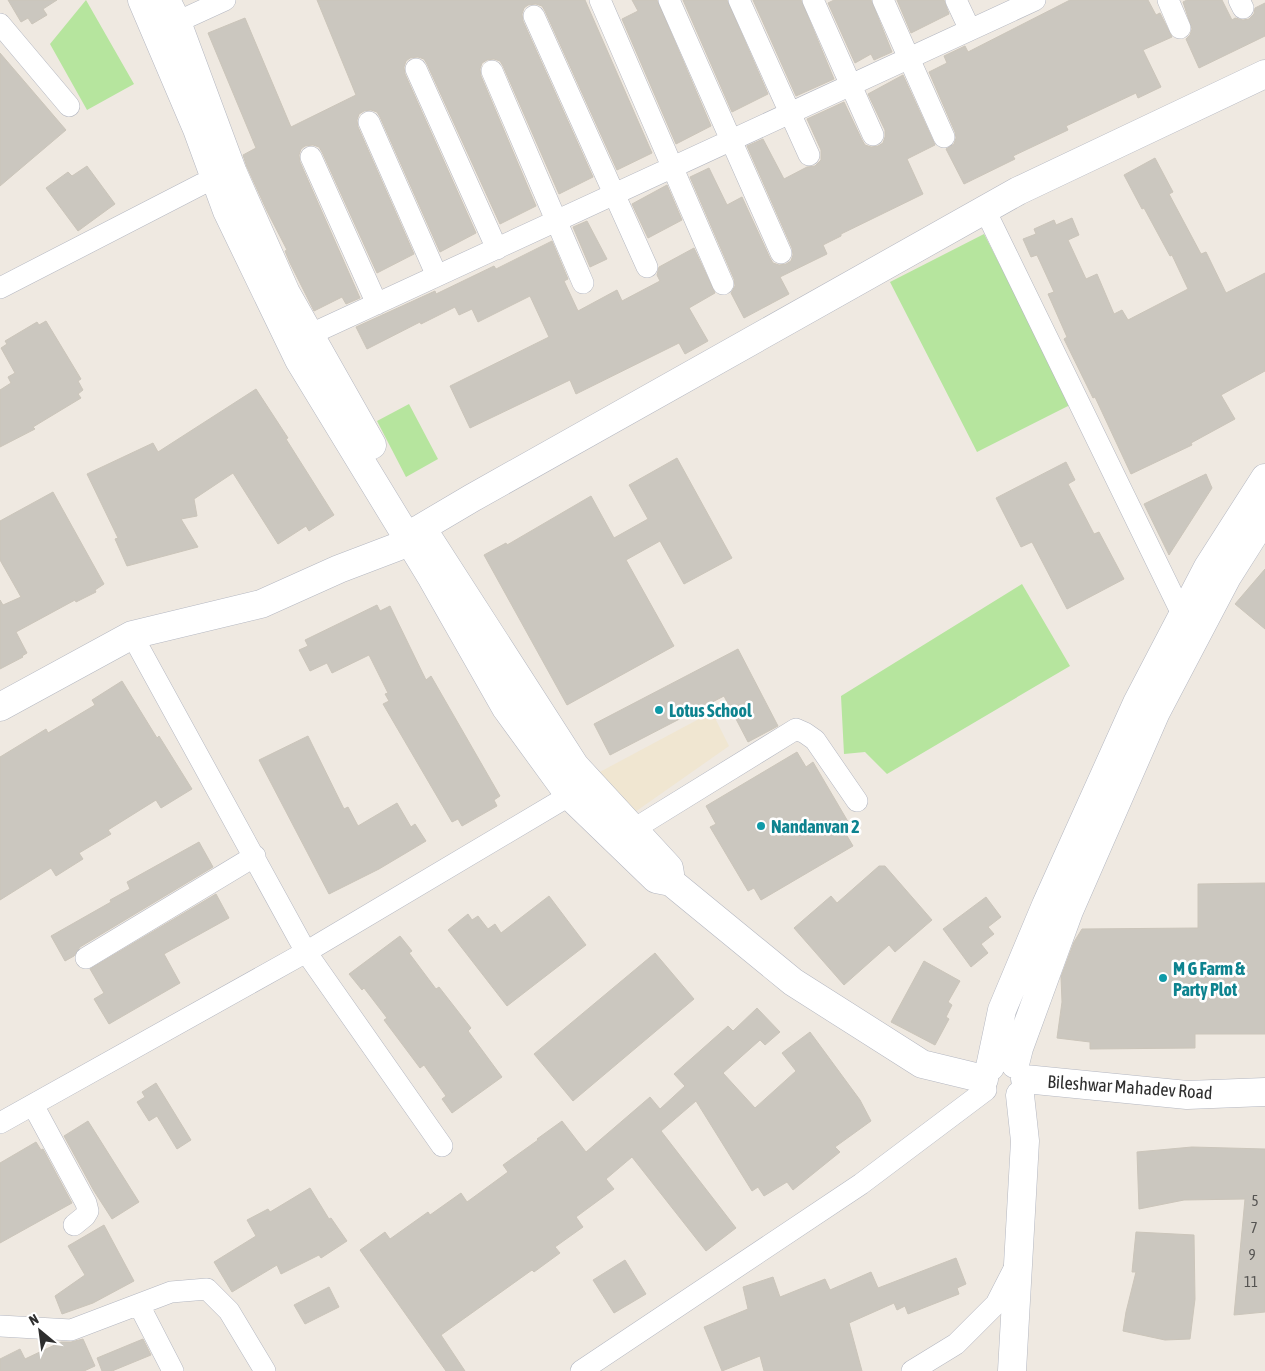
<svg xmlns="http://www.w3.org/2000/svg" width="1265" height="1371" font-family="'Asap Condensed',sans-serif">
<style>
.education{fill:#f0e6d1}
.green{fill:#b6e59e}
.building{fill:#cbc7bf;stroke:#cbc5ba}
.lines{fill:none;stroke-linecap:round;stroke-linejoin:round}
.street-casing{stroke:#b4b7c1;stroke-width:22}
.secondary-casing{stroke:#b4b7c1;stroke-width:29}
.street{stroke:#fff;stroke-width:21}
.secondary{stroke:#fff;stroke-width:28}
.culture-dot{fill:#0f9aa8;stroke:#fff;stroke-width:2}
.labels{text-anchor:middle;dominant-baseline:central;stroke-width:5;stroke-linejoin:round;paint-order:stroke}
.number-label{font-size:15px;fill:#555452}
.culture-label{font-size:18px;font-weight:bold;fill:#0d838f;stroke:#fff;text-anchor:start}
.street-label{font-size:18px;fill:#2e2e2e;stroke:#fff}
</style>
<rect width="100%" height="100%" fill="#efe9e1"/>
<path class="education" d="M 712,712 L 729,746 L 625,819 L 596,774 Z"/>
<path class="green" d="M 86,0 L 134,84 L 87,110 L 50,44 Z
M 984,234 L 1072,404 L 977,452 L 890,282 Z
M 409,404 L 438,459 L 406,477 L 377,421 Z
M 1022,584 L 1070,666 L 887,774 L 865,752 L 844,754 L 841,696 Z"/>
<path class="building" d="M 8,0 L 57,0 L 43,9 L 47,15 L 32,24 L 28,18 L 21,22 Z
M 317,0 L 585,0 L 652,153 L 617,170 L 545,11 L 542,6 L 536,4 L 528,5 L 524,8 L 522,14 L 523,21 L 593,177 L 559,194 L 503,66 L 500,61 L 494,59 L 487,60 L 482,63 L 480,69 L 481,76 L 536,206 L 500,224 L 427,64 L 424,59 L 418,57 L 410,58 L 406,61 L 404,67 L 405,74 L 476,233 L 440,252 L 380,117 L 377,112 L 371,110 L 364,111 L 359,114 L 357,120 L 358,127 L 414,254 L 377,273 L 322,152 L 319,147 L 313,145 L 305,146 L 301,149 L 299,155 L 300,162 L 360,298 L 346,304 L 342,297 L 314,311 L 290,263 L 285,251 L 287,250 L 267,211 L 247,167 L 243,155 L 256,148 L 208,33 L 245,18 L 291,127 L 356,95 Z
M 632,0 L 657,0 L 711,126 L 676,144 L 622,19 L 638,11 Z
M 683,0 L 727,0 L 768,94 L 732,112 Z
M 753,0 L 801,0 L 834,79 L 796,96 Z
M 834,0 L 871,0 L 892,52 L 874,60 L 871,54 L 855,63 L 828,3 Z
M 897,0 L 944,0 L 949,14 L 911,33 Z
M 1070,0 L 1148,0 L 1156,15 L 1160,13 L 1172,37 L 1143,50 L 1161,87 L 1138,98 L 1136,93 L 1066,126 L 1068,130 L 1013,156 L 1015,159 L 964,184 L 946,149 L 954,144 L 956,138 L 955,132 L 929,72 L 947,63 L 944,56 L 965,46 L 968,52 Z
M 1187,0 L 1222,0 L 1232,20 L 1235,18 L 1243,20 L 1249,19 L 1254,14 L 1255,8 L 1265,3 L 1265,36 L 1199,68 L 1186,39 L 1190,35 L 1192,29 L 1183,2 Z
M 0,53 L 66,130 L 0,186 Z
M 903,75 L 935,145 L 907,159 L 923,194 L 841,234 L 841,236 L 823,245 L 827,254 L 780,277 L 789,294 L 744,318 L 731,293 L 735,286 L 734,279 L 690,177 L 709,168 L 727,205 L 742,197 L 770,258 L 773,263 L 779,265 L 786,264 L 791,261 L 793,255 L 792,248 L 747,146 L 763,139 L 784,179 L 807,167 L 815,166 L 821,160 L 821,150 L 807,119 L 844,102 L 862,140 L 865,145 L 871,147 L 878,146 L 883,143 L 885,137 L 885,130 L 868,94 Z
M 1155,158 L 1173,192 L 1169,194 L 1201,254 L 1206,252 L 1226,293 L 1265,273 L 1265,371 L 1221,395 L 1235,419 L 1191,443 L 1192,445 L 1131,474 L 1095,397 L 1093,398 L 1064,339 L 1067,337 L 1048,294 L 1054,292 L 1037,255 L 1031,257 L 1023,239 L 1036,234 L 1034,229 L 1054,220 L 1056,225 L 1072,218 L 1079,235 L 1068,240 L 1086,279 L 1097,274 L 1114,314 L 1122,310 L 1128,320 L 1188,289 L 1172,255 L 1170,256 L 1144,208 L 1142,209 L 1124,175 Z
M 87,166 L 115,204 L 78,231 L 46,188 L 68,172 L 72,176 Z
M 667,185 L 682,220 L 648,238 L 632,204 Z
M 587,221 L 607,259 L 590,267 L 573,227 Z
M 552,241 L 568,279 L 564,281 L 578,311 L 617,290 L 622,301 L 660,281 L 657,275 L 659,267 L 694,248 L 715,293 L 689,308 L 708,341 L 685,354 L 679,343 L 576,394 L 570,380 L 470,428 L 450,386 L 549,337 L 530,296 L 478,322 L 472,309 L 459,315 L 455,307 L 421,324 L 420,322 L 367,349 L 356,327 L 435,291 L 436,294 L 494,266 L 496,269 Z
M 46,321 L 81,379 L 78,381 L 83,390 L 78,394 L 81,398 L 33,427 L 35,429 L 0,447 L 0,390 L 11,383 L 8,377 L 15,373 L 1,348 L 7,344 L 5,341 L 37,322 L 39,325 Z
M 256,389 L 288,438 L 286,439 L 334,515 L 309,531 L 306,526 L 278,544 L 233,473 L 194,499 L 197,516 L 181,519 L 198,547 L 127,566 L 115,539 L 118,538 L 87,474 L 153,443 L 158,452 Z
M 677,458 L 732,558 L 684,584 L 660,541 L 626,560 L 674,646 L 567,705 L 484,555 L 506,543 L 507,545 L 591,496 L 614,538 L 648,519 L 629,485 Z
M 1066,462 L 1075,480 L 1068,484 L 1094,534 L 1099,532 L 1124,579 L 1067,609 L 1032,542 L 1021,547 L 996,498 Z
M 1206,474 L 1212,488 L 1169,555 L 1144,504 Z
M 53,492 L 104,584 L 95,590 L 96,592 L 76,602 L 75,600 L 16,632 L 27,653 L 22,656 L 23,657 L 0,669 L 0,600 L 3,605 L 21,597 L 0,560 L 0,521 Z
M 1265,569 L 1265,629 L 1235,604 Z
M 377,605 L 380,611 L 390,606 L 426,680 L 431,676 L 500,796 L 494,800 L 497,806 L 462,826 L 458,819 L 452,822 L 383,704 L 389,701 L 385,694 L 388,693 L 369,655 L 332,673 L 327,663 L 310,671 L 299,650 L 308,646 L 305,640 Z
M 738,649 L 778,726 L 748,742 L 724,696 L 610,755 L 594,724 Z
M 122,681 L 157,738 L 159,736 L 192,789 L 161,808 L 156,800 L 108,830 L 111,834 L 79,853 L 83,859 L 56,876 L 51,868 L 0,900 L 0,757 L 46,729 L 48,733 L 95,705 L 92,700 Z
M 308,736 L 344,809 L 348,807 L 358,826 L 397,803 L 411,827 L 415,824 L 426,841 L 379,869 L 329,894 L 259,760 Z
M 797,752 L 806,767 L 813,762 L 850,825 L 843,829 L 853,846 L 761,900 L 754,888 L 748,891 L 710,827 L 716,824 L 706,806 Z
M 199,842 L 213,867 L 80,947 L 74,956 L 65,961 L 51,936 L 111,902 L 110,900 L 130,889 L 127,882 Z
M 879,866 L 885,866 L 932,920 L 895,952 L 889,945 L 844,985 L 794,928 L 831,896 L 837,903 Z
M 1265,883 L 1265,1034 L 1195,1034 L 1195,1048 L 1090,1049 L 1090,1042 L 1057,1038 L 1062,1002 L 1061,977 L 1074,942 L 1082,929 L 1198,928 L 1198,884 Z
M 216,894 L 229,918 L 164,954 L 180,983 L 109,1024 L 94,999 L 104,993 L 90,969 Z
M 549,896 L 586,945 L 507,1006 L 448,930 L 468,914 L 472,920 L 478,916 L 488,929 L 495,924 L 501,933 Z
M 986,897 L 1001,917 L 988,927 L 994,934 L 981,944 L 988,953 L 971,967 L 943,929 Z
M 400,936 L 412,951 L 409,953 L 436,989 L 439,987 L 471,1028 L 468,1031 L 502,1077 L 452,1113 L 442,1099 L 446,1096 L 424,1065 L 420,1068 L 384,1020 L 387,1018 L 364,988 L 362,990 L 349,974 Z
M 655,953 L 694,999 L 573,1101 L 534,1054 Z
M 924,961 L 960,981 L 948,1002 L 952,1005 L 946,1017 L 949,1019 L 935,1045 L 891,1022 Z
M 757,1008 L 780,1032 L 765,1045 L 760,1040 L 723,1073 L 755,1108 L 796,1071 L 782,1053 L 810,1032 L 860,1100 L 871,1121 L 835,1147 L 840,1152 L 793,1190 L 787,1182 L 764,1196 L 758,1187 L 752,1191 L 696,1101 L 661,1131 L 736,1228 L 706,1251 L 632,1157 L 606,1179 L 614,1189 L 576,1217 L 583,1227 L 555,1247 L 560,1253 L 534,1272 L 532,1270 L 441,1335 L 465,1371 L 446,1371 L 360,1250 L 385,1232 L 390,1239 L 428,1212 L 430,1215 L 461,1193 L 467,1202 L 508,1172 L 503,1165 L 538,1140 L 537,1139 L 562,1121 L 586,1152 L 650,1097 L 660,1109 L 685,1086 L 674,1074 L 728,1026 L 733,1031 Z
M 156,1083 L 191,1140 L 177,1149 L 157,1116 L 149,1121 L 137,1102 L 145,1097 L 142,1092 Z
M 88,1121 L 139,1202 L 112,1219 L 94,1191 L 64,1136 Z
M 36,1142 L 41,1150 L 43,1149 L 72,1203 L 0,1243 L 0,1163 Z
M 1192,1147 L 1265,1149 L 1265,1312 L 1234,1315 L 1245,1199 L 1184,1200 L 1139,1209 L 1137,1152 Z
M 310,1188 L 329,1219 L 331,1218 L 347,1241 L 321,1258 L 319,1255 L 281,1274 L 277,1265 L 232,1292 L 214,1262 L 256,1236 L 247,1220 L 268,1209 L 270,1212 Z
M 104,1225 L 134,1281 L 93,1303 L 62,1314 L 55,1296 L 85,1275 L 68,1246 Z
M 1136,1232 L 1194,1235 L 1195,1299 L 1190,1339 L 1165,1340 L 1123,1331 L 1126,1312 L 1136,1272 L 1132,1272 Z
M 956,1258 L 966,1284 L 957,1288 L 959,1294 L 908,1314 L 905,1306 L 897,1310 L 894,1303 L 849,1323 L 862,1371 L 764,1371 L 760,1356 L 722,1371 L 704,1327 L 748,1309 L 743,1287 L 773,1277 L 780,1297 L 825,1279 L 830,1290 L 871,1272 L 878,1288 Z
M 625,1260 L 646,1294 L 614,1313 L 593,1280 Z
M 329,1287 L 339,1307 L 305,1324 L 294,1305 Z
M 83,1339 L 95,1366 L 84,1371 L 0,1371 L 0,1359 L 20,1349 L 25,1359 L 61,1342 L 71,1342 Z
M 143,1339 L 151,1355 L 112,1371 L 102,1371 L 97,1358 Z"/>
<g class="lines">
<g class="street-casing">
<path id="street" d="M 600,0 L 723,284
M 669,0 L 781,253
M 739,0 L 809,155
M 813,0 L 873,135
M 883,0 L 944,137
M 956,0 L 970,30
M 1168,0 L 1180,28
M 1239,0 L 1243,8
M 534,16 L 647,267
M 177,22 L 225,0
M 0,24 L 69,106
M 416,69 L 497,249
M 492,71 L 583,283
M 369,122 L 437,276
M 311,157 L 377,304
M 985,210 L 1183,616
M 0,288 L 202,184 L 217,181 L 230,174
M 309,335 L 1035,0
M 132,635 L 306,952 L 442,1146
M 634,829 L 796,729 L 805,733 L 815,740 L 857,801
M 86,958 L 255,856
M 33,1105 L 86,1203 L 88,1211 L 85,1216 L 74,1225
M 0,1123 L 306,952 L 582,788
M 139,1305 L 173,1371
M 0,1326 L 71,1330 L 171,1292 L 207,1289 L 229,1311 L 265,1371
M 581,1371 L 861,1184 L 986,1090
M 912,1371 L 956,1344 L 996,1304 L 1016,1265"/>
</g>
<g class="secondary-casing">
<path id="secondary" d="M 142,0 L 197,129 L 227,211 L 299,360 L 432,578 L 506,708 L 570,796 L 656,879 L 671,882 L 793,982 L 922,1064 L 984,1079
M 166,0 L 177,22 L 233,173 L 286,293 L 372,445
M 406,537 L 472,498 L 1018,191 L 1265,74
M 429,539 L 575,766 L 669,868 L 670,874
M 0,707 L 132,635 L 261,604 L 339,569 L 410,542
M 1015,1064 L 1019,1048 L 1069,911 L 1156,712 L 1227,577 L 1265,517
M 990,1067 L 1002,1010 L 1046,905 L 1137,703 L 1208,567 L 1265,478
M 1025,1079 L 1187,1095 L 1265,1092
M 1012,1371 L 1025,1141 L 1020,1095"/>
</g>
<use href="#street" class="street"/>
<use href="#secondary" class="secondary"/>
</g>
<g class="culture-dot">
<circle cx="659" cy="710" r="5"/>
<circle cx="761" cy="826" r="5"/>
<circle cx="1163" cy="978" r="5"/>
</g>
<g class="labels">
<g class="number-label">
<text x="1255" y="1200">5</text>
<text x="1254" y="1227">7</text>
<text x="1252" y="1254">9</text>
<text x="1251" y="1281">11</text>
</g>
<g class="culture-label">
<text x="669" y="710">Lotus School</text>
<text x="771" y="826">Nandanvan 2</text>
<text x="1173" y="968">M G Farm &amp;<tspan x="1173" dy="21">Party Plot</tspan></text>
</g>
<g class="street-label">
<text transform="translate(1130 1087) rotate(4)">Bileshwar Mahadev Road</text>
</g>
</g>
<g transform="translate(40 1331) rotate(331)" stroke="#ffffff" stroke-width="4" paint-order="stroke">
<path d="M0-4L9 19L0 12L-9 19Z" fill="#2e2e2e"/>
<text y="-8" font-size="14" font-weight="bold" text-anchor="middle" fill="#2e2e2e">N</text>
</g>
</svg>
